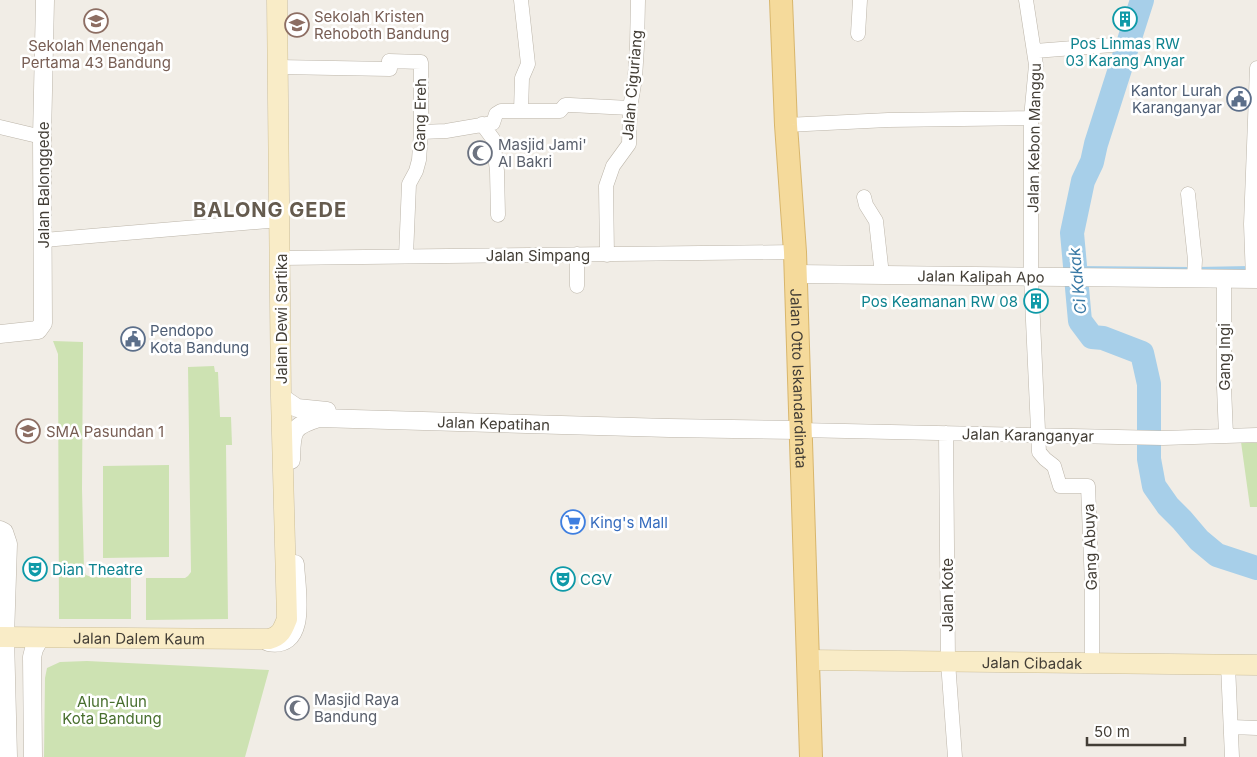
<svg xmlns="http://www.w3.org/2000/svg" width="1257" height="757" font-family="Inter,sans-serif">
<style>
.green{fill:#cde2b2}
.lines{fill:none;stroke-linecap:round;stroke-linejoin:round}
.stream{stroke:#a7cfe9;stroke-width:4}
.river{stroke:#a7cfe9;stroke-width:24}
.minor-casing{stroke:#bcb5a9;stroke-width:15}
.tertiary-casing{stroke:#bcb5a9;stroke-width:19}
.secondary-casing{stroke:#cdbf99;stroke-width:21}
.primary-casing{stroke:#d8b66c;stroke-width:24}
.minor{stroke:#fff;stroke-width:14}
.tertiary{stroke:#fff;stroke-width:18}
.secondary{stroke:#f9ecc7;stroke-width:20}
.primary{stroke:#f5da9b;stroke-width:22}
.labels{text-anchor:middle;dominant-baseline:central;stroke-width:5;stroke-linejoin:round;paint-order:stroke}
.education-label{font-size:15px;fill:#785e54;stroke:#fff;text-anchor:start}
.culture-label{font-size:15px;fill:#0d838f;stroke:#fff;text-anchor:start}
.street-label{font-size:15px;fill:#433e36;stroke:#fff}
.service-label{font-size:15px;fill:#4e5e75;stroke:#fff;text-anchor:end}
.worship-label{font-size:15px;fill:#5b616d;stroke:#fff;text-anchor:start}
.shop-label{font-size:15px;fill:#366cbe;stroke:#fff;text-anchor:start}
.park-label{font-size:15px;fill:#486f2e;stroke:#fff}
.water-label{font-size:16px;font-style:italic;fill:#3979a5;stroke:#fff}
.district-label{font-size:20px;font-weight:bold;letter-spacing:1px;fill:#655b4e;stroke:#fff}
</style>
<rect width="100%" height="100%" fill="#f1ede6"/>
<path class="green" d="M 53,341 L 83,342 L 82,489 L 84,570 L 86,575 L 91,577 L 131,578 L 131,619 L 59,619 L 58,354 Z
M 214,366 L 215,372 L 218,372 L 220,417 L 231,417 L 232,445 L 226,445 L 228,619 L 146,620 L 146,578 L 185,578 L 188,576 L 191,572 L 188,367 Z
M 1241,442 L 1257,443 L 1257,507 L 1250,507 Z
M 169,465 L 169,557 L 103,558 L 103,466 Z
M 87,661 L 269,670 L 245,757 L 44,757 L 45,678 L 47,668 L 60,662 Z"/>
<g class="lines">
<path class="stream" d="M 1075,268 L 1190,269
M 1197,269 L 1250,268"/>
<path class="river" d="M 1142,0 L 1096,144 L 1092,162 L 1083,181 L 1072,233 L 1080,321 L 1092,337 L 1103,338 L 1142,353 L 1149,384 L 1149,459 L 1154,486 L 1168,506 L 1182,520 L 1199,540 L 1217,555 L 1257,568"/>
<g class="minor-casing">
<path id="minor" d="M 521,0 L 528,64 L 522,78 L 521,111
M 1026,0 L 1036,65 L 1031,118 L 1031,277 L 1039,452 L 1045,459 L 1054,466 L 1060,486 L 1088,486 L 1092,585 L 1092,663
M 858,34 L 860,0
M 1035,51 L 1112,45
M 278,67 L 390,69 L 389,61 L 421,62 L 421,132 L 419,160 L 416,171 L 409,184 L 406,256
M 482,124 L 493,139 L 497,171 L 498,215
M 786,125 L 888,120 L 1031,118
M 0,127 L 42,137
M 421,132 L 446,131 L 493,123 L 496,114 L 501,111 L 560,111 L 565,105 L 570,105 L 630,108
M 1188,194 L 1195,260 L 1194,278
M 864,197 L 866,205 L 876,221 L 882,275
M 44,240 L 280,220
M 607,255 L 606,186 L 613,166 L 629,144 L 630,108 L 635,78 L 637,46 L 638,0
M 281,258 L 795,252
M 1224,279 L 1224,387 L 1226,435
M 1253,279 L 1251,224 L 1257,68
M 577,286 L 577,254
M 799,430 L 1163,438 L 1257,435
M 946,433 L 948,662 L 955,757
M 1228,665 L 1232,757
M 1232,727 L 1257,728"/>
</g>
<g class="tertiary-casing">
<g id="tertiary">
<path id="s1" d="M 795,274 L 1257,279"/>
<path d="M 0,334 L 38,330 L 43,323 L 42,137 L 45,0"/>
<path d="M 281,397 L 297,408 L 327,411"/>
<path id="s2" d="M 291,460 C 292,432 290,427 319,418 L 669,428 L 799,430"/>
<path d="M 0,530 L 4,532 L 8,544 L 5,637 L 8,757"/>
<path d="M 268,642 C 309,650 296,588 295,564"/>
<path d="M 33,757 L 32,657 L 34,649 L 40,638"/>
</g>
</g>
<g class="secondary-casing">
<g id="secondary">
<path id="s3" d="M 0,637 L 269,639 C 281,636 283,629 287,619 L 281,397 L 277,0"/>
<path id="s4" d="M 808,660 L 1257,665"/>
</g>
</g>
<g class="primary-casing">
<g id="primary">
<path id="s5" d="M 781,0 L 786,125 L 795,252 L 811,757"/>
</g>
</g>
<use href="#minor" class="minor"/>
<use href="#tertiary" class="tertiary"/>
<use href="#secondary" class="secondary"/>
<use href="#primary" class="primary"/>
</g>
<defs>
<g id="building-ring" transform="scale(1.25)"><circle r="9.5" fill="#fff" stroke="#0f9aa8" stroke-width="1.5"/><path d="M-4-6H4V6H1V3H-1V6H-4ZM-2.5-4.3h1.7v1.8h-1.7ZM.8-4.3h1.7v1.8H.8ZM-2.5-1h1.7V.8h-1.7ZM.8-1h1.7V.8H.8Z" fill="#0f9aa8"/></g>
<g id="school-ring" transform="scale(1.25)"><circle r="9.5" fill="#fff" stroke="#8d6e63" stroke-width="1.5"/><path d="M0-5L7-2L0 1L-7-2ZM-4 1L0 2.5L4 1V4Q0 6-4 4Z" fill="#8d6e63"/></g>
<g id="civic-ring" transform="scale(1.25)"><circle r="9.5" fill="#fff" stroke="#5c6f8a" stroke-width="1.5"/><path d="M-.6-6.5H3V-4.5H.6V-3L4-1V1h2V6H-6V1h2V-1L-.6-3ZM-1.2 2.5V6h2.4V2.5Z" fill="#5c6f8a"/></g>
<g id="mosque-ring" transform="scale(1.25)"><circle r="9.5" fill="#fff" stroke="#6b7280" stroke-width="1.5"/><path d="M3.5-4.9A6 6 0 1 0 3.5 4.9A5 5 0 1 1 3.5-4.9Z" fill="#6b7280"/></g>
<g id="supermarket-ring" transform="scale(1.25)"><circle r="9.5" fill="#fff" stroke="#3f7fe0" stroke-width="1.5"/><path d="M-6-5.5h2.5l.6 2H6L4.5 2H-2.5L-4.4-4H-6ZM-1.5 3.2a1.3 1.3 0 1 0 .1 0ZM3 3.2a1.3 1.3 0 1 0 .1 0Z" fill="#3f7fe0"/></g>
<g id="theatre-ring" transform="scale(1.25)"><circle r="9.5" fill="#fff" stroke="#0f9aa8" stroke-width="1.5"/><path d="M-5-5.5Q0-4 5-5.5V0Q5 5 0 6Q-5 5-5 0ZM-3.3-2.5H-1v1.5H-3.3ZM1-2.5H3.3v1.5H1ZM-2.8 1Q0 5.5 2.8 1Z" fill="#0f9aa8"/></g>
</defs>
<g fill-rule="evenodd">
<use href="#building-ring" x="1125" y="19"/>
<use href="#school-ring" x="96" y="21"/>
<use href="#school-ring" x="297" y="25"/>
<use href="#civic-ring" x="1239" y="99"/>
<use href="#mosque-ring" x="480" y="153"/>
<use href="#building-ring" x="1036" y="301"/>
<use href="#civic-ring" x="133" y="339"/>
<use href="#school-ring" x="28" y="431"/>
<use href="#supermarket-ring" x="573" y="522"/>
<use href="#theatre-ring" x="35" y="569"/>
<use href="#theatre-ring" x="563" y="579"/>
<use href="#mosque-ring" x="297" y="708"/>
</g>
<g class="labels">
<g class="education-label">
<text x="314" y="16">Sekolah Kristen<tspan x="314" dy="17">Rehoboth Bandung</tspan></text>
<text x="96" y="45" text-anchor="middle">Sekolah Menengah<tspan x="96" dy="17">Pertama 43 Bandung</tspan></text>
<text x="46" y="431">SMA Pasundan 1</text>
</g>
<g class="culture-label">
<text x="1125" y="43" text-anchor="middle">Pos Linmas RW<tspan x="1125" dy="17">03 Karang Anyar</tspan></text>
<text x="1018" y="301" text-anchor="end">Pos Keamanan RW 08</text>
<text x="52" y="569">Dian Theatre</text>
<text x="580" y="579">CGV</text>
</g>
<g class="street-label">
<text transform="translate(632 85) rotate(-85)">Jalan Ciguriang</text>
<text transform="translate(420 115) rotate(-89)">Gang Ereh</text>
<text transform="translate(1034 138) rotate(-89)">Jalan Kebon Manggu</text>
<text transform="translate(43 185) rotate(-90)">Jalan Balonggede</text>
<text x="538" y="255">Jalan Simpang</text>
<text stroke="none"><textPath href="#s1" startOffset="186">Jalan Kalipah Apo</textPath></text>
<text transform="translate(281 319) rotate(-90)">Jalan Dewi Sartika</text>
<text transform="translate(1224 357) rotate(-90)">Gang Ingi</text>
<text stroke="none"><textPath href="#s5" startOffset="379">Jalan Otto Iskandardinata</textPath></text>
<text stroke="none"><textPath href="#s2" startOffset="232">Jalan Kepatihan</textPath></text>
<text transform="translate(1028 435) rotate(1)">Jalan Karanganyar</text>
<text transform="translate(1090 547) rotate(-92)">Gang Abuya</text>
<text transform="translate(947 595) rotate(-90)">Jalan Kote</text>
<text stroke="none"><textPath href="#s3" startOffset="139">Jalan Dalem Kaum</textPath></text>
<text stroke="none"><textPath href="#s4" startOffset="224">Jalan Cibadak</textPath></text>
</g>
<g class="service-label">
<text x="1222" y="90">Kantor Lurah<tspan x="1222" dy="17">Karanganyar</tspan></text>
<text x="150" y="330" text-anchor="start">Pendopo<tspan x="150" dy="17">Kota Bandung</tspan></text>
</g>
<g class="worship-label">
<text x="498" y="144">Masjid Jami'<tspan x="498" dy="17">Al Bakri</tspan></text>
<text x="314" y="699">Masjid Raya<tspan x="314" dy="17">Bandung</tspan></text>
</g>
<g class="shop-label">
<text x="590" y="522">King's Mall</text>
</g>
<g class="park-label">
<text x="112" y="701">Alun-Alun<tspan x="112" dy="17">Kota Bandung</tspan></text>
</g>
<g class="water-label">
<text transform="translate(1077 281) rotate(-96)">Ci Kakak</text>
</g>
<g class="district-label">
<text x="270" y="210">BALONG GEDE</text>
</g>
</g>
<path d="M1087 737v8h98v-8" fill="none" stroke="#433e36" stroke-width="2.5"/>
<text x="1094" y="737" font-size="15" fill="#433e36" stroke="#ffffff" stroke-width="4" paint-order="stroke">50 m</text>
</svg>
